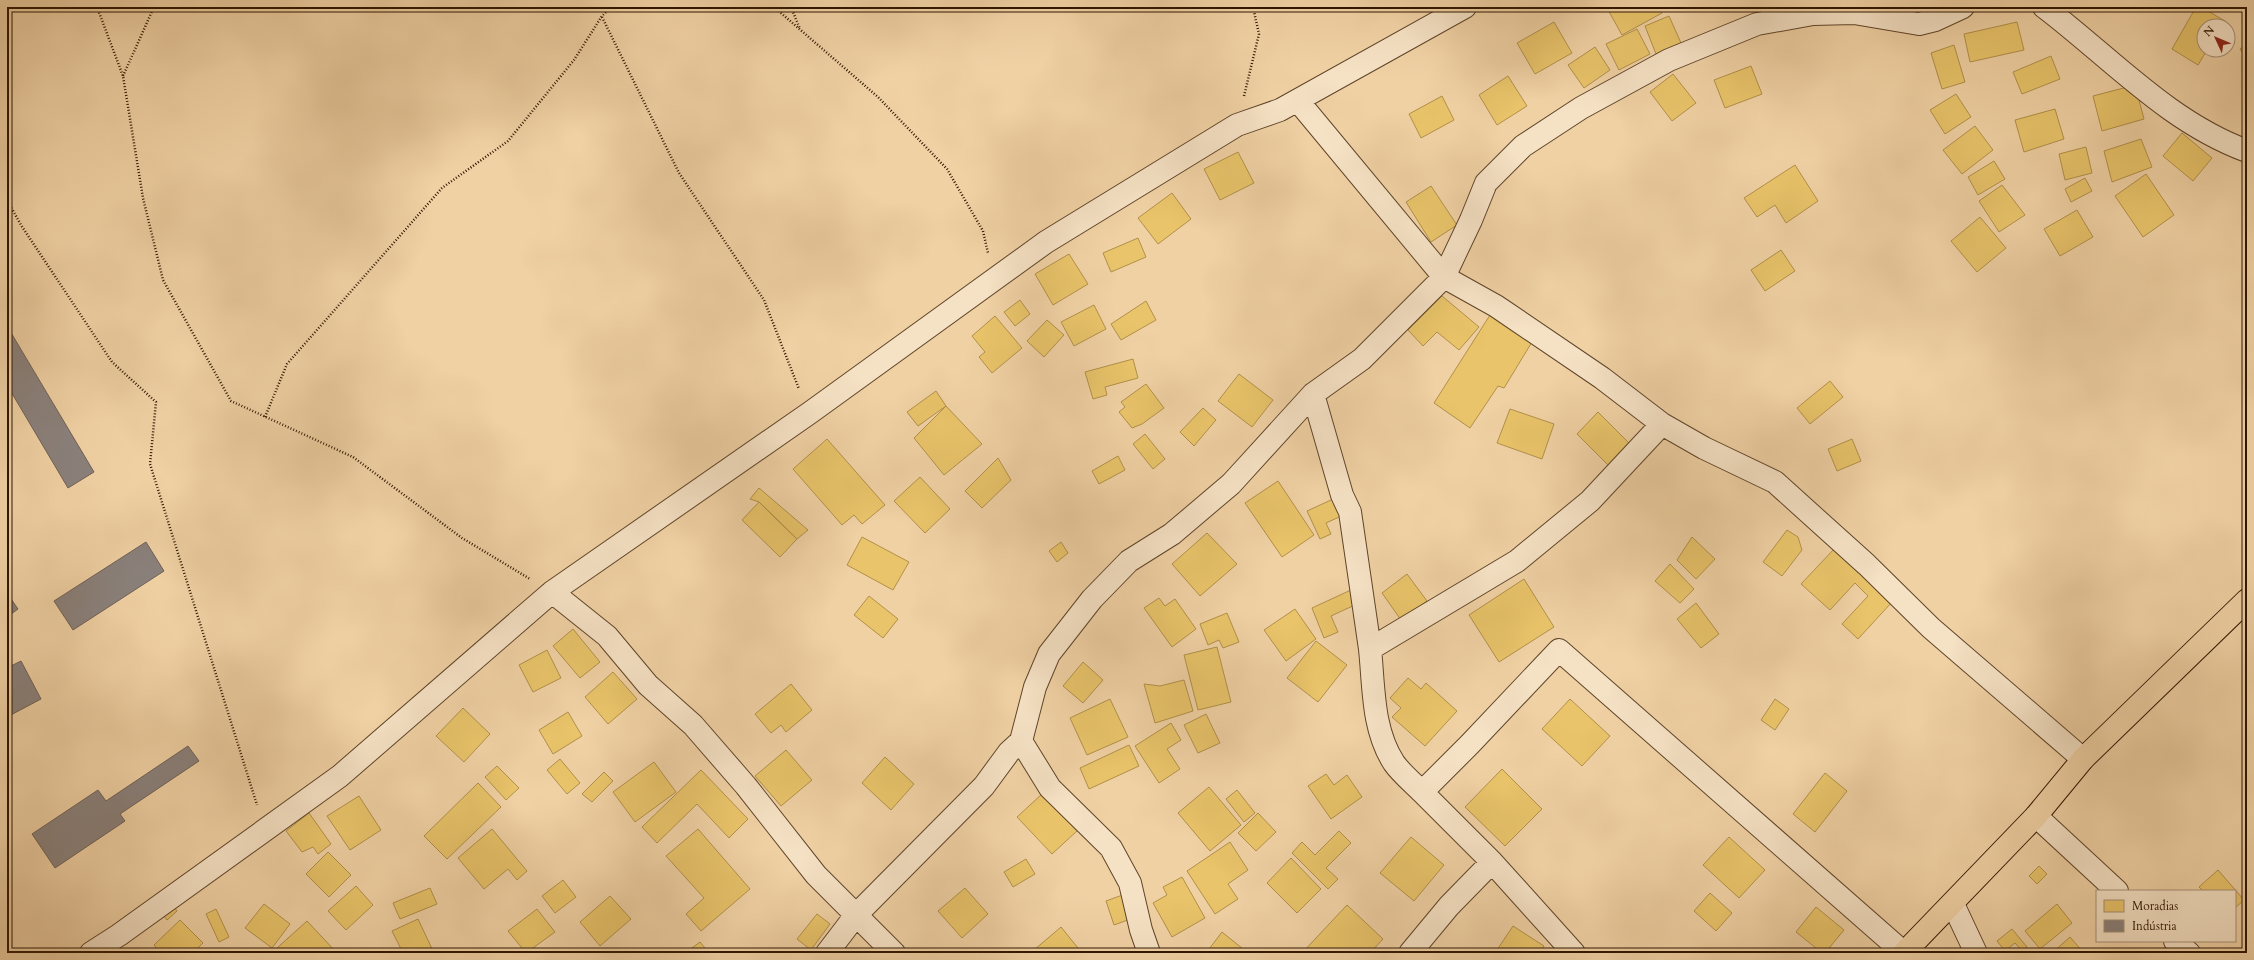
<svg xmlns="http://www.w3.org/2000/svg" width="2254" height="960" font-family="Cardo,serif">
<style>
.homes{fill:#e9c46a;stroke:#b1904a}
.industry{fill:#8a817c;stroke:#6f6157}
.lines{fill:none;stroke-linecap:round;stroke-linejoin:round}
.street-casing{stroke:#5f4529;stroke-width:24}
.primary-casing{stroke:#2f1600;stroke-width:24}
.path{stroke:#2f1600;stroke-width:2.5;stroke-dasharray:1 2;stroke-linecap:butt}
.street{stroke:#f5e1c4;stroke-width:22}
.primary{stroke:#f0d1a4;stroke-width:22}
</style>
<rect width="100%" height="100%" fill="#f0d1a4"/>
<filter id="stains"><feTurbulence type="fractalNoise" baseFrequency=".005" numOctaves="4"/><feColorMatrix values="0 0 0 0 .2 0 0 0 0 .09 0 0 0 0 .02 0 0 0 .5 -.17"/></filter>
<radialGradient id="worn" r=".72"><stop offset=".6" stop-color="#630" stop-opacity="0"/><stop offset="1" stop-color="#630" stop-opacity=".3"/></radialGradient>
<path class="homes" d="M 1609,7 L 1659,7 L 1662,13 L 1622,35 L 1607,8 Z
M 1685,7 L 1698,7 L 1686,11 Z
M 2196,7 L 2201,7 L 2225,21 L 2221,26 L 2204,26 L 2204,50 L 2207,50 L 2198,65 L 2172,49 Z
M 1669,16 L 1681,43 L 1656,54 L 1645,26 Z
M 1554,22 L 1572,53 L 1535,74 L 1517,43 Z
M 2017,22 L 2024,50 L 1970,62 L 1964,34 Z
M 1637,29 L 1650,54 L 1619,70 L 1606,44 Z
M 2247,44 L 2247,59 L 2240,49 Z
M 1954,45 L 1965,82 L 1942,89 L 1931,53 Z
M 1595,47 L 1610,70 L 1584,88 L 1568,65 Z
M 2051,56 L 2060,79 L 2022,94 L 2013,72 Z
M 1751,66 L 1762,94 L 1725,108 L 1714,80 Z
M 1673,74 L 1696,103 L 1672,121 L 1650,92 Z
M 1508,76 L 1527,106 L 1497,125 L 1479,95 Z
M 2135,85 L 2144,119 L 2102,131 L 2093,96 Z
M 1956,94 L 1971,117 L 1945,134 L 1930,110 Z
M 1442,96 L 1454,120 L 1421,138 L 1409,114 Z
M 2055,109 L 2064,139 L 2024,152 L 2015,120 Z
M 1975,126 L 1993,150 L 1962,174 L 1943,150 Z
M 2182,133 L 2212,158 L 2193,181 L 2163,156 Z
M 2141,139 L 2152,167 L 2112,182 L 2104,151 Z
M 2086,147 L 2092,173 L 2065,180 L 2059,154 Z
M 1238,152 L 1254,183 L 1220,200 L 1204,169 Z
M 1994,161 L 2005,179 L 1978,195 L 1968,177 Z
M 1795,165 L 1818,201 L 1786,223 L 1775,205 L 1757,217 L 1744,198 Z
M 2146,174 L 2174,215 L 2143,237 L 2115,196 Z
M 2085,178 L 2092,191 L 2071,202 L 2065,189 Z
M 2002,185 L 2025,215 L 1999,232 L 1979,201 Z
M 1431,186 L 1457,225 L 1431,242 L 1406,202 Z
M 1172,193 L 1191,219 L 1158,244 L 1138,218 Z
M 2077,210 L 2093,237 L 2060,256 L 2044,229 Z
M 1980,217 L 2006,248 L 1977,272 L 1951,241 Z
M 1138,238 L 1146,257 L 1111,272 L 1103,253 Z
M 1781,250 L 1795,271 L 1765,291 L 1751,270 Z
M 1069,254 L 1088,284 L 1053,305 L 1035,274 Z
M 1442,296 L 1479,327 L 1459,350 L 1437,332 L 1423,346 L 1408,330 Z
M 1020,300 L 1030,314 L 1015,326 L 1004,312 Z
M 1146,301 L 1156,320 L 1121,340 L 1111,324 Z
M 1094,305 L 1106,329 L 1074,346 L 1061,322 Z
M 1490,315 L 1532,342 L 1504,388 L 1498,386 L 1470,428 L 1434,403 Z
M 995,316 L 1022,348 L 992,373 L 979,357 L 985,352 L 972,336 Z
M 1047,320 L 1064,335 L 1044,357 L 1027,341 Z
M 1133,359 L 1138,378 L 1105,387 L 1107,395 L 1093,399 L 1085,372 Z
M 1239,374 L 1273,400 L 1252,427 L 1218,401 Z
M 1830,381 L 1843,397 L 1810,424 L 1797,408 Z
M 1146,384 L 1164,408 L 1142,424 L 1132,428 L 1119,412 L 1125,407 L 1121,402 Z
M 936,391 L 946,406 L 918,426 L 907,412 Z
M 946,406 L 982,444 L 944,475 L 914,438 Z
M 1203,408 L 1216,420 L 1194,446 L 1180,432 Z
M 1510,409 L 1554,424 L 1542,459 L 1497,443 Z
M 1598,412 L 1631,445 L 1610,467 L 1577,434 Z
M 1145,434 L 1165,459 L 1153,469 L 1133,444 Z
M 827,439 L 885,505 L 862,524 L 854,515 L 842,525 L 793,469 Z
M 1852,439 L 1861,461 L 1837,471 L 1828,449 Z
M 1118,456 L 1125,470 L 1099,484 L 1092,471 Z
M 998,458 L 1011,480 L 982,508 L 965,491 Z
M 920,477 L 950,509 L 925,533 L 894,501 Z
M 1278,481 L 1314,535 L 1282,557 L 1245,503 Z
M 759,488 L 808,530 L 797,539 L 759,502 L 750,499 Z
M 1342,495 L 1350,512 L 1326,523 L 1331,534 L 1320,539 L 1307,511 Z
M 759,502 L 797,539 L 780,557 L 742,520 Z
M 1787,530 L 1798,537 L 1802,550 L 1782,576 L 1763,562 Z
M 1207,533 L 1237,564 L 1200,596 L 1172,564 Z
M 862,537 L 909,562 L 893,590 L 847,565 Z
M 1692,537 L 1715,559 L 1696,579 L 1677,560 Z
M 1061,542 L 1068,553 L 1057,562 L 1049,551 Z
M 1835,548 L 1893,601 L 1858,639 L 1842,624 L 1868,596 L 1855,583 L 1830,610 L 1801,584 Z
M 1670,564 L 1694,589 L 1680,603 L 1655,581 Z
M 1407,574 L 1427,601 L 1401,620 L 1382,593 Z
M 1524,579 L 1554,627 L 1499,662 L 1469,615 Z
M 1351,590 L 1357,604 L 1331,616 L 1338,632 L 1324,638 L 1312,608 Z
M 869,596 L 898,619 L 883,638 L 854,615 Z
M 1159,598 L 1165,606 L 1175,599 L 1196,629 L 1172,647 L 1144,608 Z
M 1696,603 L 1719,634 L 1701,648 L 1677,619 Z
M 1295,609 L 1316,639 L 1286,661 L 1264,630 Z
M 1227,613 L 1239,642 L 1223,648 L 1219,640 L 1208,645 L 1200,624 Z
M 573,629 L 600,662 L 580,678 L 553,646 Z
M 1316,641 L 1347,665 L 1318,702 L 1287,678 Z
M 1217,647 L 1231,702 L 1198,710 L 1184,655 Z
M 547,650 L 561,678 L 533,692 L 519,665 Z
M 1083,662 L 1103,680 L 1083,703 L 1063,686 Z
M 613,672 L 637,699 L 608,724 L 585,697 Z
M 1408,678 L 1421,689 L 1426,683 L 1457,711 L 1425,746 L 1392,717 L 1401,708 L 1390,698 Z
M 1184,680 L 1193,711 L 1155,723 L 1144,684 L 1160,686 Z
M 791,684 L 812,710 L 786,732 L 781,725 L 771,733 L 755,714 Z
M 1110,699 L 1128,737 L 1087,755 L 1070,718 Z
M 1570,699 L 1610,736 L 1582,766 L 1542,729 Z
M 1775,699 L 1789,709 L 1775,730 L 1761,720 Z
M 463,708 L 490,734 L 464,762 L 436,736 Z
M 568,712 L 582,736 L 553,754 L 539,730 Z
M 1206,714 L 1220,743 L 1198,753 L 1184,725 Z
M 1171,723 L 1181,740 L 1167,749 L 1180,769 L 1159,783 L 1135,746 Z
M 1129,745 L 1139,766 L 1089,789 L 1080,768 Z
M 786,750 L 812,780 L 781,806 L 755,776 Z
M 885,757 L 914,784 L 891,810 L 862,783 Z
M 560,759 L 580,783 L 567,794 L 547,770 Z
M 654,762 L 676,792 L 635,822 L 613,792 Z
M 497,766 L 519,788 L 506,800 L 485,777 Z
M 1502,769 L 1542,809 L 1505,846 L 1465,807 Z
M 701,770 L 748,819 L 729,838 L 697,804 L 657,843 L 642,827 Z
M 604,772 L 613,781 L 592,802 L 582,794 Z
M 1825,773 L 1847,791 L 1815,832 L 1793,814 Z
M 1326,774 L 1334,785 L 1347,775 L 1362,797 L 1331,819 L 1308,786 Z
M 478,783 L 501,807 L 447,859 L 424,836 Z
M 1209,787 L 1241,825 L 1210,851 L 1178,813 Z
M 1237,790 L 1255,813 L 1244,822 L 1226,799 Z
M 1043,793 L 1078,830 L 1052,854 L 1017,817 Z
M 359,796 L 381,830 L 350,850 L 327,816 Z
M 309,813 L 331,844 L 318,854 L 313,847 L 302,852 L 286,831 Z
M 1258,813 L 1276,832 L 1256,851 L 1238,833 Z
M 492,829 L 527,871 L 517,880 L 508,869 L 484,889 L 458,858 Z
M 698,829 L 750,889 L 701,931 L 686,914 L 704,898 L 666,856 Z
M 1339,831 L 1351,843 L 1326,868 L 1338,879 L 1328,889 L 1292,853 L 1302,842 L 1315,855 Z
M 1411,837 L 1444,865 L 1414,901 L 1380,873 Z
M 1729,837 L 1765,870 L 1739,898 L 1703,865 Z
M 1230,842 L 1248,870 L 1228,884 L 1238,899 L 1215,914 L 1187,871 Z
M 328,852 L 351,875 L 329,897 L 306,874 Z
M 1291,858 L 1321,889 L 1297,913 L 1267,883 Z
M 1026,859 L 1035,874 L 1013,887 L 1004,872 Z
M 2039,866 L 2047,874 L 2037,884 L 2029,876 Z
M 2218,870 L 2244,900 L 2235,908 L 2235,891 L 2203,891 L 2199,887 Z
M 1182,877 L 1205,918 L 1172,937 L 1153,903 L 1167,895 L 1163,887 Z
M 563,880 L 576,897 L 555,913 L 542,896 Z
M 356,886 L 373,905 L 346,930 L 328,911 Z
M 430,888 L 437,904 L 400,919 L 393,903 Z
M 965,888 L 988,914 L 962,938 L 938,911 Z
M 1128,893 L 1136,917 L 1114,925 L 1106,901 Z
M 1710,893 L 1732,913 L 1716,931 L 1694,911 Z
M 610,896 L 631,919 L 600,946 L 580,922 Z
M 171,903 L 177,911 L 167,920 L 161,912 Z
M 264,904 L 290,924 L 272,948 L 245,928 Z
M 2057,904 L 2072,923 L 2040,949 L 2025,931 Z
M 1347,905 L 1383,939 L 1370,953 L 1302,953 Z
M 1816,907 L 1844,930 L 1825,953 L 1822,953 L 1796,932 Z
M 216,909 L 229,937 L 219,942 L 206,914 Z
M 537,909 L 555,932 L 526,953 L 508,931 Z
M 817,914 L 830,924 L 811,950 L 797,939 Z
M 418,919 L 434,953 L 403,953 L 392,931 Z
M 180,920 L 203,943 L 193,953 L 161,953 L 154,945 Z
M 307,921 L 337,953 L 282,953 L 277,948 Z
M 1513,926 L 1544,946 L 1540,953 L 1495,953 Z
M 1061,927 L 1082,953 L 1037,953 L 1034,950 Z
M 2012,929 L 2027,947 L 2022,951 L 2015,943 L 2005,951 L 1997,941 Z
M 1222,932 L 1248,953 L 1206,953 Z
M 2070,937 L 2084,953 L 2052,953 Z
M 700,942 L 709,953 L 685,953 Z
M 1779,948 L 1785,953 L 1774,953 Z"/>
<path class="industry" d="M 7,326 L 94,472 L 68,488 L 7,385 Z
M 146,542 L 164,571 L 73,630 L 54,601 Z
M 7,593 L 18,609 L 7,617 Z
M 21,661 L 41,699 L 7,717 L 7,668 Z
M 188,746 L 199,761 L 120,814 L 125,821 L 55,868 L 32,834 L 98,790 L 106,801 Z"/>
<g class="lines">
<g class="street-casing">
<path id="street" d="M 2044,7 C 2110,57 2168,122 2247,151
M 1298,101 L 1444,277 L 1496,306 L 1602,378 L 1662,424 L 1704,448 L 1775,482 L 1867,565 L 1931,628 L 2083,759
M 1313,394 L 1342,495 L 1350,512 L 1370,649
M 552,592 L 607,636 L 648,685 L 693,725 L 746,786 L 816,875 L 894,953
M 1021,741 L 1050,788 L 1111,848 L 1130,883 L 1141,930 L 1149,953
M 1422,792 C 1413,783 1401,773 1394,763 C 1372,729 1374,687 1370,649 L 1517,561 L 1590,501 L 1662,424
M 2036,816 L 2117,891
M 1953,904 L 1976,953
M 2175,941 L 2189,953
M 91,953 L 119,935 L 340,776 L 552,592 L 811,412 L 1046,242 L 1237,125 L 1280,110 L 1465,7
M 827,953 L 856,915 L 984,786 L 1009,752 L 1021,741 L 1035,687 L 1049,654 L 1092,599 L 1129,561 L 1172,534 L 1231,484 L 1313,394 L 1362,359 L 1444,277 L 1471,220 L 1486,183 L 1523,146 L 1581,108 L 1669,60 L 1757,24 L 1813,14 L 1854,13 L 1919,24 L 1935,20 L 1963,7
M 1410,953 L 1449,906 L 1492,862
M 1574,953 L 1492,862 L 1422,792 L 1470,744 L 1559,650 L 1904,953"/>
</g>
<g class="primary-casing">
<path id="primary" d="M 1904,953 L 2036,816 L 2083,759 L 2247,600"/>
</g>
<path class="path" d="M 97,7 L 123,76 L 143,198 L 163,280 L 231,401 L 353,457 L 462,538 L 530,579
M 774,7 L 878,97 L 947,169 L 983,231 L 988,253
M 791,7 L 800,29
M 602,17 L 679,173 L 764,300 L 799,389
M 123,76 L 154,7
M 1244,96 L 1259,34 L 1253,7
M 7,200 L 21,225 L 112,362 L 156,402 L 150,464 L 257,805
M 265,417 L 287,364 L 442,188 L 508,141 L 574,60 L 602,16 L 611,7"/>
<use href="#street" class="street"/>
<use href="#primary" class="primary"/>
</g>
<rect width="2254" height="960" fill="none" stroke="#f0d1a4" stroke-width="24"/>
<rect x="8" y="8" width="2238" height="944" fill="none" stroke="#2f1600" stroke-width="2"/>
<rect x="12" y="12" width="2230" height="936" fill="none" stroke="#2f1600"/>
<rect x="2096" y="890" width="140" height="52" fill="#f5e1c4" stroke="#a69076"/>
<rect x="2104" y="900" width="20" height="12" fill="#e9c46a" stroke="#a69076"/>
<text x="2132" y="910" font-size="12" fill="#2f1600">Moradias</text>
<rect x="2104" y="920" width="20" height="12" fill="#8a817c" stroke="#a69076"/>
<text x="2132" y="930" font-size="12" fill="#2f1600">Indústria</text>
<g transform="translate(2216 38) rotate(314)"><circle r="19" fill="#f5e1c4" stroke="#a69076"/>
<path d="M0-3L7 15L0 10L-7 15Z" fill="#8f2418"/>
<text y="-6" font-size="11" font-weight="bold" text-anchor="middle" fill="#2f1600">N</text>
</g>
<rect width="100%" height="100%" filter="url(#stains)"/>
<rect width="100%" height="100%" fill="url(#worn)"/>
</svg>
